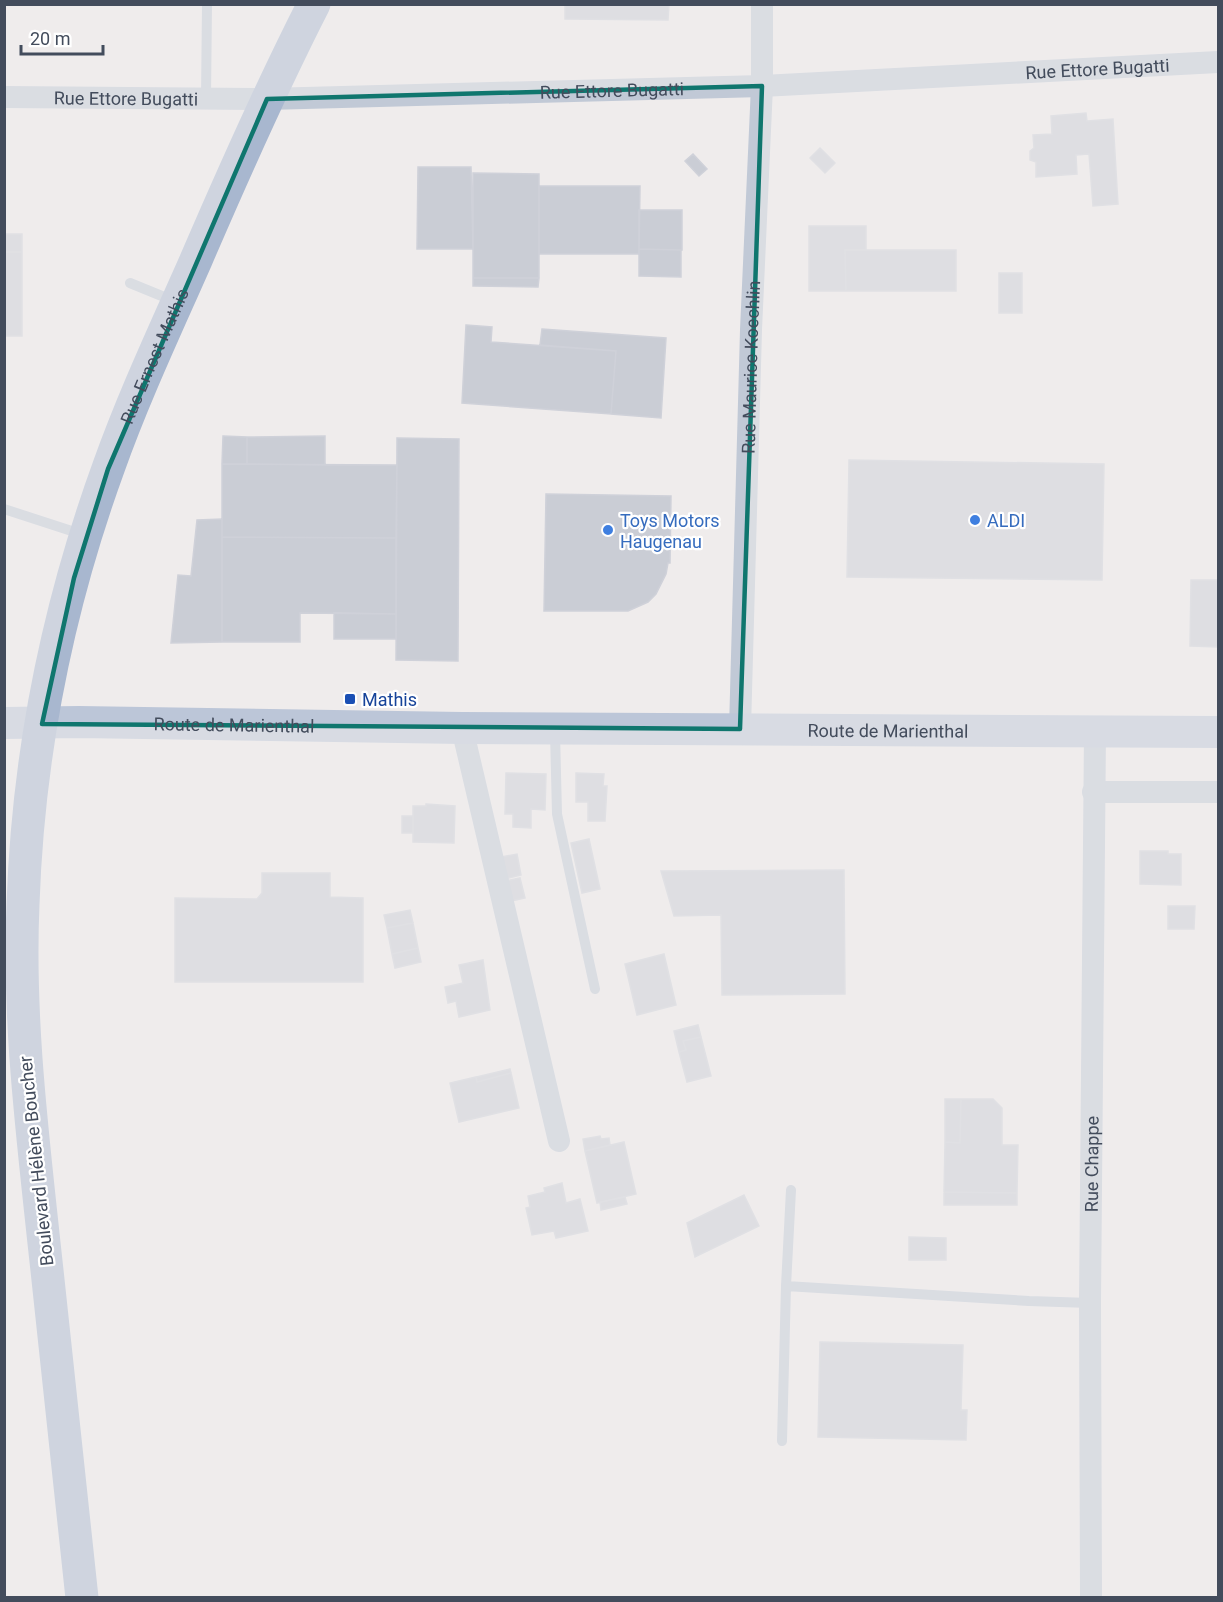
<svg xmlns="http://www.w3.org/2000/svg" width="1223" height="1602" font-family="Roboto,sans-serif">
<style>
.building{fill:#cacdd5;stroke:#cfd1d9;stroke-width:1.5}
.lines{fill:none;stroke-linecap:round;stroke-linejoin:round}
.lane{stroke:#c1c9d6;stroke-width:10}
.street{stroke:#c1c9d6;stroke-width:22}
.secondary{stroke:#bcc6d8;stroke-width:32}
.primary{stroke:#a8b7cf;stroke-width:33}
.marked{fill:none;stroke:#0f766e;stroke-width:4.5;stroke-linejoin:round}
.shop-dot{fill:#3f7fe0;stroke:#fff;stroke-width:2}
.transit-dot{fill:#1a4fb4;stroke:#fff;stroke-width:2}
.labels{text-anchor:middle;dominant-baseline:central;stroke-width:4.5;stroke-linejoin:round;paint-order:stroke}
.street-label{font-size:18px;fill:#434c5c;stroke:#fff}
.shop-label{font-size:18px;fill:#366cbe;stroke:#fff;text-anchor:start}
.transit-label{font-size:18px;fill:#164399;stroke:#fff;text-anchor:start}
</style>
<rect width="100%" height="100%" fill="#efecec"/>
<path class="building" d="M 565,4 L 669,4 L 668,20 L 565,19 Z
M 1086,113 L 1087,121 L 1113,119 L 1118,204 L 1093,206 L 1089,154 L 1076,155 L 1077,174 L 1036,177 L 1036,162 L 1030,160 L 1030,151 L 1034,148 L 1033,135 L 1052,134 L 1051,116 Z
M 820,148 L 835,163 L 825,173 L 810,158 Z
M 693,154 L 707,169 L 699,176 L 685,161 Z
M 418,167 L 471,167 L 473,249 L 417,249 Z
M 473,173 L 539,174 L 539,278 L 473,278 Z
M 539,186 L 640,186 L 639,254 L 539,254 Z
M 639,210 L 682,210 L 682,250 L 639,249 Z
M 809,226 L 866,226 L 866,250 L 845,250 L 846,291 L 809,291 Z
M 4,234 L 22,234 L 22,252 L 4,252 Z
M 639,249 L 681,250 L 681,277 L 639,276 Z
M 845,250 L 956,250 L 956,291 L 846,291 Z
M 4,252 L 22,252 L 22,336 L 4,336 Z
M 999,273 L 1022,273 L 1022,313 L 999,313 Z
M 473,278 L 539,278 L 538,287 L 473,286 Z
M 466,325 L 492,327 L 491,342 L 616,351 L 611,414 L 462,403 Z
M 542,329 L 666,338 L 661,418 L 611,414 L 616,351 L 540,345 Z
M 223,436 L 247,437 L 247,464 L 222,464 Z
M 325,436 L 325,465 L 247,464 L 247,437 Z
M 397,438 L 459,439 L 458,661 L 396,660 Z
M 849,460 L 1104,464 L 1102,580 L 847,577 Z
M 222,464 L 397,465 L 396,538 L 222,537 Z
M 546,494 L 671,496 L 670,563 L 668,563 L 666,574 L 656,594 L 648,602 L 628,611 L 544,611 Z
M 222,519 L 222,642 L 171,643 L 178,575 L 191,576 L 197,520 Z
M 222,537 L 396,538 L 396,614 L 300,613 L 300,642 L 222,642 Z
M 1191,580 L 1218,580 L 1218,647 L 1190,646 Z
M 334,613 L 396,614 L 396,639 L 334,639 Z
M 506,773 L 546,774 L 545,810 L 531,809 L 531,828 L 513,827 L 513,814 L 505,814 Z
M 576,773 L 604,774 L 603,786 L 607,786 L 605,821 L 588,821 L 588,802 L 576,802 Z
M 426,804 L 455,806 L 454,843 L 413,842 L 413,806 L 426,806 Z
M 402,816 L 413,816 L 413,833 L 402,833 Z
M 589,839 L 600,889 L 582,893 L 571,843 Z
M 1140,851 L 1168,851 L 1168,854 L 1181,854 L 1181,885 L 1140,884 Z
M 517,854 L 521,875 L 505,879 L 501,857 Z
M 844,870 L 845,994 L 722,995 L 721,915 L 674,916 L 661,871 Z
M 262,873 L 330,873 L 330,897 L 363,898 L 363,982 L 175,982 L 175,898 L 257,899 L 262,893 Z
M 520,878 L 525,898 L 511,901 L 506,881 Z
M 1168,906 L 1195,906 L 1194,929 L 1168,929 Z
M 410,910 L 413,923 L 387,928 L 384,915 Z
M 413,923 L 418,948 L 392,954 L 387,928 Z
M 418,948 L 421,962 L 395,968 L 392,954 Z
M 664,954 L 676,1005 L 637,1015 L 625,964 Z
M 483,960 L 490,1010 L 459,1017 L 456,1001 L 448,1003 L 445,987 L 463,983 L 459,965 Z
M 698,1025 L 701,1037 L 683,1041 L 686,1050 L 679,1052 L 674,1031 Z
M 701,1037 L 711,1076 L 687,1082 L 679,1052 L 686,1050 L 683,1041 Z
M 510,1069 L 511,1073 L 477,1082 L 476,1077 Z
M 511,1073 L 519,1108 L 459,1122 L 450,1083 L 476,1077 L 477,1082 Z
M 945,1099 L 961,1099 L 960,1143 L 945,1142 Z
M 961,1099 L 993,1099 L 1002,1108 L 1002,1145 L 1018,1145 L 1017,1193 L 944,1192 L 945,1142 L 960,1143 Z
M 600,1136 L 601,1139 L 609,1138 L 610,1145 L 585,1151 L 583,1139 Z
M 624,1142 L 636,1194 L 597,1203 L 585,1151 Z
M 562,1183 L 566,1203 L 580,1199 L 588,1231 L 556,1238 L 554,1231 L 532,1235 L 526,1208 L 530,1207 L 528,1196 L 545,1192 L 544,1188 Z
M 944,1192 L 1017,1193 L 1017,1205 L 944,1205 Z
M 744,1195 L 759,1226 L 695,1257 L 687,1223 Z
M 625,1197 L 627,1204 L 601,1210 L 600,1202 Z
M 909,1237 L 946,1238 L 946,1260 L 909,1260 Z
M 820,1342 L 963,1345 L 961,1410 L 967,1410 L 966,1440 L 818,1437 Z"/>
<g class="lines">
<path class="lane" d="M 206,98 L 207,4
M 130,283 L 174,301
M 4,509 L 84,535
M 555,732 L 557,814 L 595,989
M 786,1286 L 791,1190
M 782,1441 L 786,1286 L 1029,1301 L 1090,1303"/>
<g class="street">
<path id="s1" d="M 4,97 L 267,99 L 762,86 L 1218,62"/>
<path d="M 462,728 L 559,1141"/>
<path id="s2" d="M 740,729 L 751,330 L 762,86 L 762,4"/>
<path d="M 1093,792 L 1218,792"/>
<path id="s3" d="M 1091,1598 L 1090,1303 L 1095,731"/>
</g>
<path class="secondary" id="s4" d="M 4,723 L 79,722 L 462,728 L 1218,732"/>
<path class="primary" id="s5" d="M 82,1598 C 69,1479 57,1361 44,1243 C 32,1130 18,1018 23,904 C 28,756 58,606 109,466 C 134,396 166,328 196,260 C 233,174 271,88 314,4"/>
</g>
<path d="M0 0H1223V1602H0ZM 762,86 L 740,729 L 42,724 L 74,578 L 108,469 L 267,99 Z" fill="#efecec" fill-opacity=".55" fill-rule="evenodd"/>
<path class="marked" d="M 762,86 L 740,729 L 42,724 L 74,578 L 108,469 L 267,99 Z"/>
<g class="shop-dot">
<circle cx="975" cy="520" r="6"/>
<circle cx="608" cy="530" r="6"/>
</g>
<rect class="transit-dot" x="344" y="693" width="12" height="12" rx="3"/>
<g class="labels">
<g class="street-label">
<text stroke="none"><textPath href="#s1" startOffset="1094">Rue Ettore Bugatti</textPath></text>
<text stroke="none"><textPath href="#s1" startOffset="608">Rue Ettore Bugatti</textPath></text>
<text stroke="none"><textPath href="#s1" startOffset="122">Rue Ettore Bugatti</textPath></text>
<text stroke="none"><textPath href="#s5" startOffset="1264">Rue Ernest Mathis</textPath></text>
<text stroke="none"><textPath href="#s2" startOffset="362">Rue Maurice Koechlin</textPath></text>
<text stroke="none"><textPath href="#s4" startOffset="230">Route de Marienthal</textPath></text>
<text stroke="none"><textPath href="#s4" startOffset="884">Route de Marienthal</textPath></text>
<text transform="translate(36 1161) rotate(-96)">Boulevard Hélène Boucher</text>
<text stroke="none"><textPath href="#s3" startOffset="434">Rue Chappe</textPath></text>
</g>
<g class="shop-label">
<text x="620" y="520">Toys Motors<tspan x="620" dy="21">Haugenau</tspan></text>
<text x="987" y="520">ALDI</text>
</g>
<g class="transit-label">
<text x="362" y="699">Mathis</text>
</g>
</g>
<rect width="1223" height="1602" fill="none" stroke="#434c5c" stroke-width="12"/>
<path d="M21 45v9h82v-9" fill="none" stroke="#434c5c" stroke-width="3"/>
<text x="30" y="45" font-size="18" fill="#434c5c" stroke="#ffffff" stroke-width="4.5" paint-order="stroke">20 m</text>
</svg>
